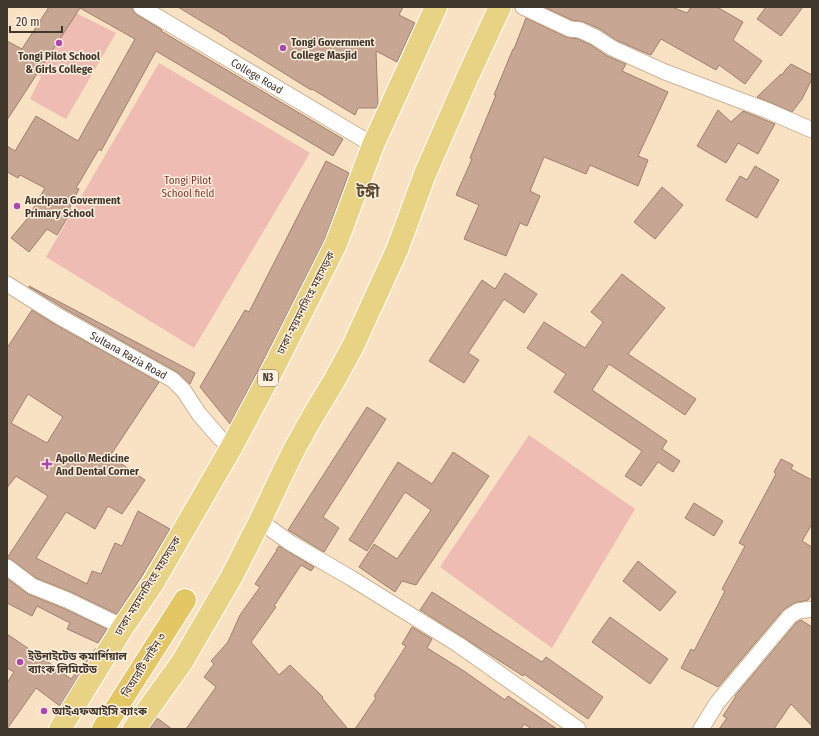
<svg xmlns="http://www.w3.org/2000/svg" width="819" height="736" font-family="'Fira Sans Condensed','Noto Sans Bengali',sans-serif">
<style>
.green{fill:#efbcb3}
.building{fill:#c7a694;stroke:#9f806e;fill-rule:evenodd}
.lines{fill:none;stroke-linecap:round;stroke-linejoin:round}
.minor-casing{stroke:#cbb498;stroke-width:17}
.trunk-casing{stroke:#fff;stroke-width:24}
.motorway-casing{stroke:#fff;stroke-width:24}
.minor{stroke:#fff;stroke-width:15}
.trunk{stroke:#e8d284;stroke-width:22}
.motorway{stroke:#e3c765;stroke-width:22}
.poi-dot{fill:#aa48af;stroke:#fff0df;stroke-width:1.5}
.labels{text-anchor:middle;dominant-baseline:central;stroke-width:3;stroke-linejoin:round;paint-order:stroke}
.shield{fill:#fff0df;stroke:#796e62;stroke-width:1}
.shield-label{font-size:10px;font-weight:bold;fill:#40372c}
.poi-label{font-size:11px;font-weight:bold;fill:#40372c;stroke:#fff0df;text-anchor:start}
.street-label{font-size:11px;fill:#40372c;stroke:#fff0df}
.park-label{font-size:11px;fill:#80382e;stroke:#fff0df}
.district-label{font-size:15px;font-weight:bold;fill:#5f4b32;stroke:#fff0df}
</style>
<rect width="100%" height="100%" fill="#f9e1c4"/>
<path class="green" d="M 64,7 L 116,33 L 66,119 L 30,99 L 41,77 L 27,68 Z
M 159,63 L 310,153 L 194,348 L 46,257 Z
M 529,435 L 635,509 L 552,648 L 440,567 Z"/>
<path class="building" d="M 49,7 L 132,7 L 133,11 L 136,14 L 162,30 L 161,31 L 343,139 L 333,156 L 156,51 L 101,151 L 99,149 L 76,188 L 79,189 L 69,209 L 72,210 L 57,235 L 47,229 L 29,252 L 11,238 L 27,219 L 45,188 L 20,175 L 18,178 L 7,172 L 7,146 L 15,151 L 36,116 L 78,141 L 135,39 L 80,8 L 7,120 L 7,41 L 22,49 Z
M 178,7 L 403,7 L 399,15 L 415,23 L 397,62 L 376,51 L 378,105 L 376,108 L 358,108 L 355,115 L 312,89 L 311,90 L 229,39 L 229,38 Z
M 544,7 L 672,7 L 687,13 L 691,7 L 717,7 L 743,22 L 733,40 L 762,61 L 745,84 L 719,65 L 716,70 L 661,39 L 651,55 L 641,51 L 616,40 L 600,29 L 584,22 L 572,20 Z
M 766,7 L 803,7 L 781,36 L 757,19 Z
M 526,18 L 566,37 L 578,39 L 591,45 L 607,56 L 626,64 L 622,71 L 668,92 L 638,156 L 648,160 L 638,186 L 590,165 L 586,174 L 544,157 L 530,191 L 540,196 L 527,226 L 520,223 L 506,256 L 464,239 L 479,205 L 456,195 L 472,159 L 470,158 L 496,95 L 494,95 L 513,49 L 514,49 Z
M 791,64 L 812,75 L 812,79 L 802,99 L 792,112 L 757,97 L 781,74 L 782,75 L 786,69 Z
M 718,110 L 731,122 L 743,111 L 775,124 L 758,154 L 738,143 L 726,163 L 697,146 Z
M 326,161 L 349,173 L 325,239 L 262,363 L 230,424 L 200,387 L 245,310 L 249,312 Z
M 755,166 L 779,180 L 757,218 L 726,200 L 740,176 L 747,180 Z
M 662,187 L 683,205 L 655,239 L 634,222 Z
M 505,273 L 537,294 L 524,313 L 504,299 L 468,353 L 479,360 L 464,383 L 429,361 L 482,280 L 495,289 Z
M 622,274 L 665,308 L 628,354 L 696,399 L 685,415 L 609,364 L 592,390 L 667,441 L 662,449 L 680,461 L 673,472 L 658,462 L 641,486 L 625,476 L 642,451 L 554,392 L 566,374 L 527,348 L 544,322 L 585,348 L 603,322 L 591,312 Z
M 29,286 L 195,373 L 190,384 L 177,372 L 65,309 L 29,287 Z
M 32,310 L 56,325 L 159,382 L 110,456 L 145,480 L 122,514 L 108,506 L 95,529 L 66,512 L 36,558 L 87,584 L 92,571 L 101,574 L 115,543 L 122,546 L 138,511 L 170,529 L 142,576 L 117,614 L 71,592 L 36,578 L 12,560 L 7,558 L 48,496 L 16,476 L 7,488 L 7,348 ZM 28,394 L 63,417 L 47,443 L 11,423 Z
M 367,407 L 386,419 L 323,517 L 339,528 L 324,552 L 288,530 Z
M 453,452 L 489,476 L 416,585 L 402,581 L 395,592 L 359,567 L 374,544 L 397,559 L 431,510 L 405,492 L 367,551 L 349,540 L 398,462 L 432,484 Z
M 781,459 L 793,465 L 791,469 L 812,480 L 812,524 L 802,541 L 812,547 L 812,594 L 808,600 L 794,603 L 783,610 L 718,687 L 681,668 L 691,649 L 694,651 L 725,591 L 722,589 L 745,546 L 739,543 L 776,474 L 774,472 Z
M 694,503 L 723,521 L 714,536 L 685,518 Z
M 279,546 L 314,567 L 311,571 L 301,565 L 274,606 L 276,607 L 251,642 L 279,675 L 290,665 L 323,697 L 322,698 L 348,729 L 186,729 L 216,687 L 204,677 L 214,664 L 211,661 L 228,642 L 240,615 L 260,587 L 255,584 L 277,550 L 276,550 Z
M 638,561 L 676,592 L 660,611 L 623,581 Z
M 7,578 L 28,594 L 63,608 L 107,629 L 98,643 L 67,629 L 70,623 L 37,606 L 32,616 L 7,603 Z
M 432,592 L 542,662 L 546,657 L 603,697 L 588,719 L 524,674 L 523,676 L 422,611 L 420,610 Z
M 610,617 L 668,659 L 650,684 L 592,642 Z
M 801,620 L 812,627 L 812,726 L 791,704 L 774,729 L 719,729 L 727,718 L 723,716 L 736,696 L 735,696 L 796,623 Z
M 412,627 L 432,639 L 427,648 L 464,671 L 505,700 L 508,696 L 557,729 L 532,729 L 524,724 L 521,729 L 355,729 L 376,698 L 374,696 L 406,646 L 402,644 Z
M 7,634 L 51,664 L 71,679 L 96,648 L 60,706 L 36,688 L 7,729 L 7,683 L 14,672 L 7,668 Z
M 157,718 L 172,729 L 149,729 Z"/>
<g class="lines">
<g class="minor-casing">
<g id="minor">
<path id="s1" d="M 141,7 L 373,145"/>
<path d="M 523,7 L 570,29 L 580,30 L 595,37 L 612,48 L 665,72 L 766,110 L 812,130"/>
<path id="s2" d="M 7,284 L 60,317 L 173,380 L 184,391 L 199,414 L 219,437 L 231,448"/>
<path d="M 260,521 L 289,542 L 351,578 L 459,645 L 578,729"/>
<path d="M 7,567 L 32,586 L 67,600 L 123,627"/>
<path d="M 701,729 L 717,703 L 790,616 L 798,611 L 812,609"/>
</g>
</g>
<g class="trunk-casing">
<path id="trunk" d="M 60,729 L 123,627 L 153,583 L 231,448 L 273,369 L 336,244 L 373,145 L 436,7
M 134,729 L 182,662 L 232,576 L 260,521 L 284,470 L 295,448 L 314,414 L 334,381 L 353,346 L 397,250 L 425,174 L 467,78 L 500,7"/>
</g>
<g class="motorway-casing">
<path id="motorway" d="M 103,729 L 185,600"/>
</g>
<use href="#minor" class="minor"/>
<use href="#trunk" class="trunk"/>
<use href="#motorway" class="motorway"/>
</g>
<g class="poi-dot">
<circle cx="59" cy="43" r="4"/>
<circle cx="283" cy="48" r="4"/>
<circle cx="17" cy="206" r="4"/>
<path d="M45 458h4v4h4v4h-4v4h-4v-4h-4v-4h4z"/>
<circle cx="20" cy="662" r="4"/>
<circle cx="44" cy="711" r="4"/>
</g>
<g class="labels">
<rect class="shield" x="258" y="370" width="20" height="16" rx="3"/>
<g class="shield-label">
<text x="268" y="378">N3</text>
</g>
<g class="poi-label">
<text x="291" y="42">Tongi Government<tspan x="291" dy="13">College Masjid</tspan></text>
<text x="59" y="56" text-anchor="middle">Tongi Pilot School<tspan x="59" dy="13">&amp; Girls College</tspan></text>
<text x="25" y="200">Auchpara Goverment<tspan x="25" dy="13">Primary School</tspan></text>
<text x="56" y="458">Apollo Medicine<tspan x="56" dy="13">And Dental Corner</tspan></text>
<text x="28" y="656">ইউনাইটেড কমার্শিয়াল<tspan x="28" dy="13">ব্যাংক লিমিটেড</tspan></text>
<text x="52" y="711">আইএফআইসি ব্যাংক</text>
</g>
<g class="street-label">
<text stroke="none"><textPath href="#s1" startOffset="135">College Road</textPath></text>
<text transform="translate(306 303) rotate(-63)">ঢাকা-ময়মনসিংহ মহাসড়ক</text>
<text stroke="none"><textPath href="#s2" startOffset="141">Sultana Razia Road</textPath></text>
<text transform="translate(148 586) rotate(-58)">ঢাকা-ময়মনসিংহ মহাসড়ক</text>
<text transform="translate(144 665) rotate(-58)">বিআরটি লাইন ৩</text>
</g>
<g class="park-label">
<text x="188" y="180">Tongi Pilot<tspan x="188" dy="13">School field</tspan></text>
</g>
<g class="district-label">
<text x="368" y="192">টঙ্গী</text>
</g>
</g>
<rect width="819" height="736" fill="none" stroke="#40372c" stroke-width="16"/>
<path d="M10 26v6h52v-6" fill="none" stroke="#40372c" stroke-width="2"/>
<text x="16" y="26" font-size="12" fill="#40372c" stroke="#fff0df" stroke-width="3" paint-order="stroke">20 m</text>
</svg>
